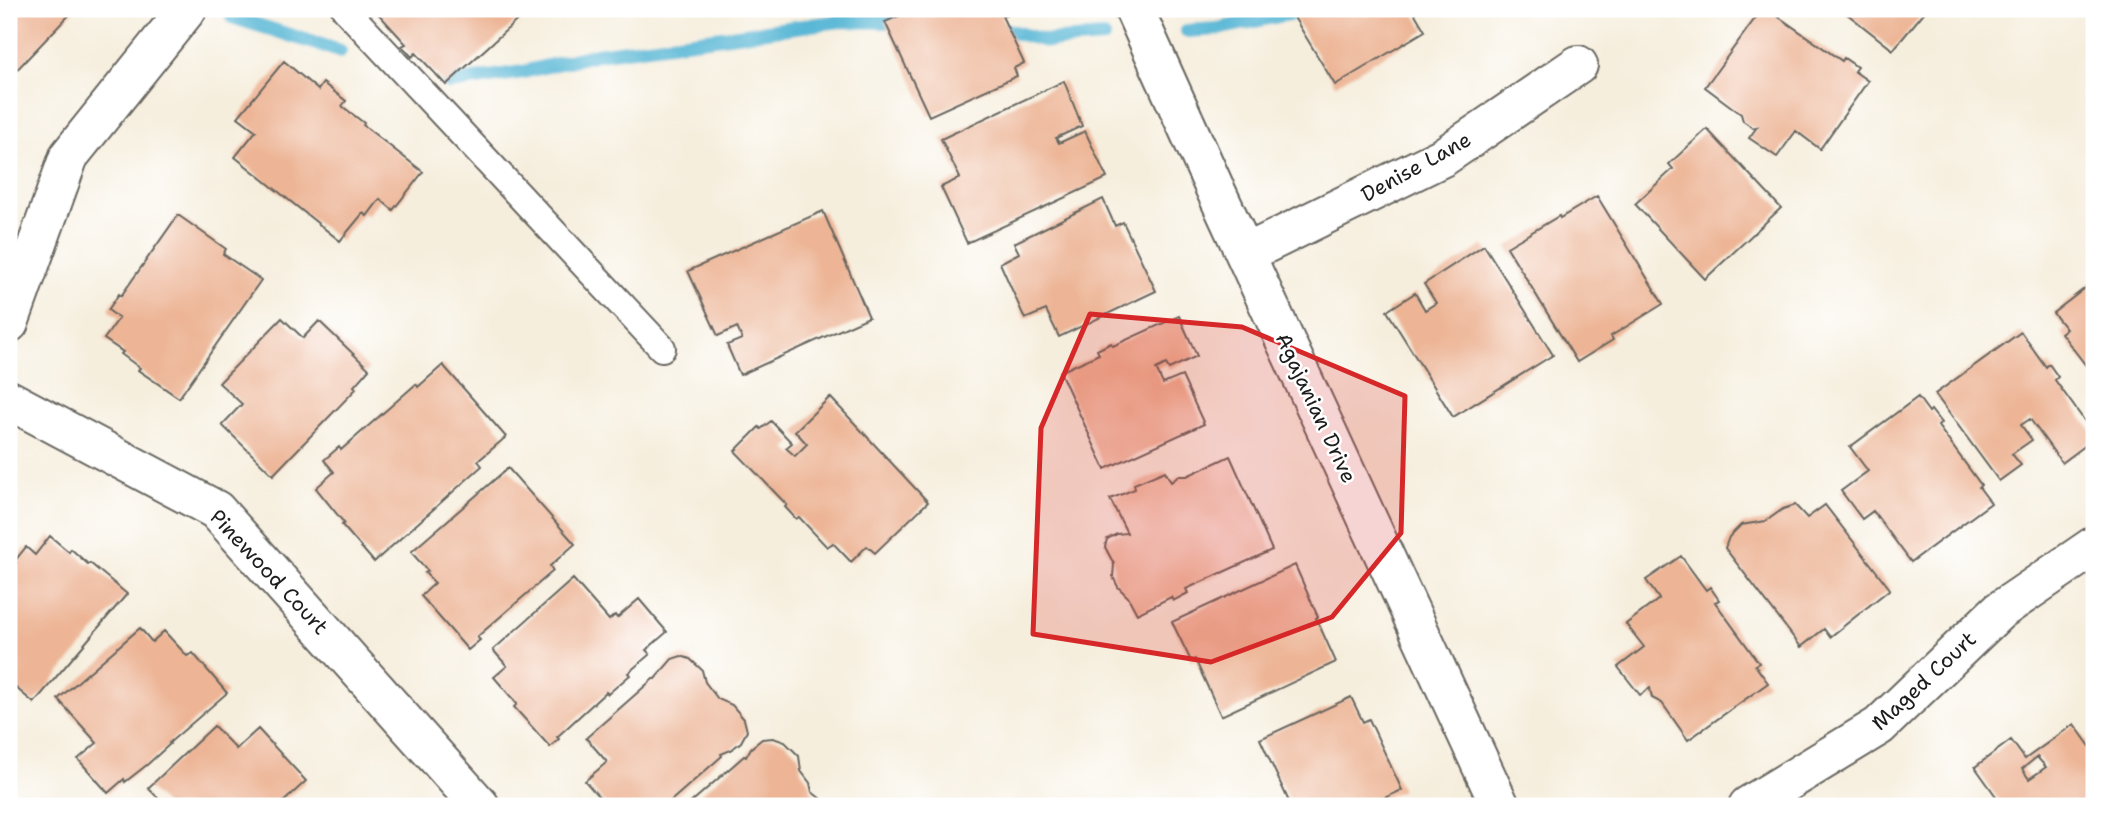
<svg xmlns="http://www.w3.org/2000/svg" width="2103" height="815" font-family="'Shantell Sans',sans-serif">
<style>
.lines{fill:none;stroke-linecap:round;stroke-linejoin:round}
.stream{stroke:#55b5d4;stroke-width:14}
.building{fill:#edb596;fill-rule:evenodd}
.lane-casing{stroke:#686660;stroke-width:30}
.street-casing{stroke:#686660;stroke-width:42}
.lane{stroke:#fff;stroke-width:26}
.street{stroke:#fff;stroke-width:38}
.marked{fill:#d62828;fill-opacity:0.2;stroke:#d62828;stroke-width:5;stroke-linejoin:round}
.labels{text-anchor:middle;dominant-baseline:central;stroke-width:5;stroke-linejoin:round;paint-order:stroke}
.street-label{font-size:21px;fill:#1c1c1c;stroke:#fff}
</style>
<rect width="100%" height="100%" fill="#fff"/>
<filter id="ink" filterUnits="userSpaceOnUse"><feTurbulence type="fractalNoise" baseFrequency=".0143" numOctaves="2"/><feDisplacementMap in="SourceGraphic" scale="14" xChannelSelector="R" yChannelSelector="G"/><feConvolveMatrix kernelMatrix="1 2 1 2 8 2 1 2 1" color-interpolation-filters="sRGB"/></filter>
<filter id="wash" filterUnits="userSpaceOnUse"><feTurbulence type="fractalNoise" baseFrequency=".00686" numOctaves="4" result="noise"/><feDisplacementMap in="SourceGraphic" scale="28" xChannelSelector="R" yChannelSelector="G"/><feGaussianBlur stdDeviation="1.57" result="paint"/><feColorMatrix in="noise" values="0 0 0 0 0 0 0 0 0 0 0 0 0 0 0 0 0 1.4 0 .05"/><feComposite in="paint" operator="in"/></filter>
<g filter="url(#wash)">
<rect width="100%" height="100%" fill="#f6eedd"/>
<g class="lines">
<path class="stream" d="M 232,17 L 340,51
M 992,26 L 1046,41 L 1104,37
M 1187,31 L 1217,29 L 1312,9
M 449,83 L 523,72 L 597,54 L 840,21 L 902,22"/>
</g>
<g id="blocks">
<path class="building" d="M 9,9 L 75,9 L 9,78 Z
M 374,9 L 519,9 L 524,14 L 446,85 L 416,53 L 412,57 L 402,46 L 406,44 Z
M 914,9 L 1018,9 L 1002,16 L 1024,63 L 1014,68 L 1017,76 L 929,116 L 885,22 Z
M 1289,9 L 1412,9 L 1425,31 L 1335,85 Z
M 1762,9 L 1767,9 L 1842,61 L 1844,58 L 1857,67 L 1854,71 L 1868,81 L 1820,149 L 1796,131 L 1777,157 L 1749,138 L 1757,127 L 1753,128 L 1743,121 L 1741,114 L 1705,87 Z
M 1841,9 L 1927,9 L 1893,50 Z
M 284,61 L 318,90 L 323,83 L 346,101 L 342,106 L 364,123 L 363,125 L 423,172 L 393,210 L 380,199 L 367,216 L 363,213 L 340,241 L 235,157 L 256,131 L 238,117 Z
M 1064,81 L 1082,126 L 1056,138 L 1059,143 L 1085,131 L 1107,178 L 967,243 L 941,187 L 960,178 L 941,139 Z
M 1707,129 L 1781,208 L 1705,279 L 1635,204 L 1673,169 L 1669,164 Z
M 1597,196 L 1663,304 L 1611,336 L 1613,340 L 1577,362 L 1507,247 L 1559,216 L 1560,218 Z
M 1103,199 L 1115,226 L 1123,222 L 1156,291 L 1059,337 L 1046,310 L 1025,319 L 1000,263 L 1019,253 L 1014,243 Z
M 823,211 L 869,317 L 740,375 L 727,345 L 742,339 L 737,327 L 718,336 L 688,271 Z
M 178,215 L 226,249 L 223,254 L 261,280 L 179,398 L 138,370 L 140,368 L 121,354 L 123,352 L 104,339 L 119,318 L 108,310 L 119,294 L 121,296 Z
M 1484,245 L 1553,355 L 1453,417 L 1387,311 L 1415,293 L 1425,310 L 1436,303 L 1424,284 Z
M 2093,282 L 2094,283 L 2094,376 L 2061,333 L 2066,329 L 2053,313 Z
M 1179,316 L 1197,356 L 1169,369 L 1166,364 L 1156,369 L 1163,384 L 1182,376 L 1204,424 L 1105,469 L 1060,372 L 1099,354 L 1097,350 L 1111,343 L 1113,346 Z
M 282,318 L 303,338 L 319,321 L 369,369 L 354,386 L 356,389 L 273,475 L 222,425 L 242,404 L 219,383 Z
M 2021,332 L 2046,367 L 2049,364 L 2058,377 L 2055,380 L 2094,434 L 2094,439 L 2062,463 L 2030,419 L 2021,425 L 2032,440 L 2012,454 L 2021,465 L 1999,481 L 1935,394 Z
M 443,365 L 506,437 L 478,461 L 482,466 L 374,562 L 342,525 L 344,523 L 316,488 L 334,472 L 324,460 L 339,447 L 341,450 L 416,384 L 418,387 Z
M 830,397 L 928,502 L 875,553 L 867,546 L 851,562 L 833,543 L 827,547 L 799,517 L 796,519 L 785,507 L 787,505 L 735,451 L 759,427 L 761,429 L 771,421 L 792,443 L 786,448 L 795,456 L 807,444 L 795,431 Z
M 1918,397 L 1929,412 L 1931,410 L 1941,423 L 1938,426 L 1981,485 L 1979,487 L 1991,503 L 1911,562 L 1873,511 L 1862,519 L 1841,491 L 1868,471 L 1850,447 Z
M 1230,456 L 1272,550 L 1186,589 L 1188,593 L 1173,601 L 1171,597 L 1137,614 L 1128,597 L 1118,587 L 1113,577 L 1114,564 L 1105,547 L 1107,539 L 1117,534 L 1127,533 L 1110,499 L 1135,489 L 1134,484 L 1165,471 L 1171,482 L 1179,476 L 1187,476 Z
M 508,468 L 575,544 L 550,566 L 553,571 L 477,637 L 480,640 L 468,650 L 421,596 L 435,583 L 425,573 L 428,571 L 411,552 Z
M 1795,505 L 1807,518 L 1825,505 L 1890,589 L 1830,637 L 1824,629 L 1801,647 L 1725,548 L 1729,537 L 1741,525 L 1766,521 L 1783,509 Z
M 50,536 L 69,552 L 71,549 L 88,564 L 90,563 L 127,594 L 34,703 L 9,682 L 9,571 L 16,563 L 14,562 L 26,547 L 35,555 Z
M 1681,556 L 1706,590 L 1710,587 L 1719,600 L 1715,602 L 1759,663 L 1755,665 L 1768,683 L 1688,740 L 1662,703 L 1652,698 L 1650,688 L 1640,695 L 1618,667 L 1644,647 L 1626,624 L 1659,599 L 1646,580 Z
M 1295,565 L 1318,617 L 1316,618 L 1336,662 L 1221,716 L 1195,659 L 1191,661 L 1172,622 Z
M 573,579 L 609,620 L 615,615 L 617,618 L 639,599 L 667,632 L 646,650 L 650,654 L 628,673 L 630,675 L 608,694 L 606,692 L 557,737 L 559,739 L 550,747 L 514,707 L 517,704 L 494,677 L 507,666 L 493,650 Z
M 140,628 L 152,642 L 164,631 L 187,656 L 193,653 L 227,693 L 169,743 L 170,744 L 148,764 L 125,782 L 124,779 L 108,793 L 78,759 L 97,743 L 58,699 Z
M 681,656 L 690,659 L 702,670 L 705,682 L 718,699 L 732,705 L 744,719 L 747,731 L 741,742 L 731,750 L 721,754 L 722,756 L 665,806 L 607,806 L 585,781 L 607,762 L 586,738 L 653,679 L 655,679 L 672,659 Z
M 1351,697 L 1363,722 L 1369,719 L 1402,790 L 1367,806 L 1291,806 L 1260,739 Z
M 2074,724 L 2094,752 L 2094,806 L 2003,806 L 1975,767 L 2011,740 L 2025,759 ZM 2037,757 L 2046,767 L 2029,779 L 2022,769 Z
M 214,726 L 236,749 L 258,729 L 306,781 L 279,806 L 166,806 L 148,788 Z
M 773,738 L 785,742 L 799,756 L 801,771 L 810,783 L 812,792 L 830,806 L 687,806 L 744,756 L 746,757 L 751,748 L 762,739 Z"/>
</g>
</g>
<g filter="url(#ink)">
<use href="#blocks" fill-opacity="0" stroke="#686660" stroke-width="2"/>
<g class="lines">
<g class="lane-casing">
<path id="lane" d="M 345,9 L 662,348"/>
</g>
<g class="street-casing">
<path id="street" d="M 1134,9 L 1216,191 L 1500,806
M 1245,254 L 1443,157 L 1578,65
M 9,323 L 69,156 L 187,9
M 9,400 L 216,510 L 480,806
M 1748,806 L 1879,726 L 1999,611 L 2094,546"/>
</g>
<use href="#lane" class="lane"/>
<use href="#street" class="street"/>
</g>
</g>
<path class="marked" d="M 1090,314 L 1242,327 L 1405,396 L 1401,533 L 1332,617 L 1211,662 L 1033,634 L 1041,428 Z"/>
<g class="labels">
<g class="street-label">
<text transform="translate(1416 167) rotate(-29)">Denise Lane</text>
<text transform="translate(1316 408) rotate(65)">Agajanian Drive</text>
<text transform="translate(269 572) rotate(47)">Pinewood Court</text>
<text transform="translate(1924 681) rotate(-43)">Maged Court</text>
</g>
</g>
<rect width="2103" height="815" fill="none" stroke="#fff" stroke-width="35"/>
</svg>
